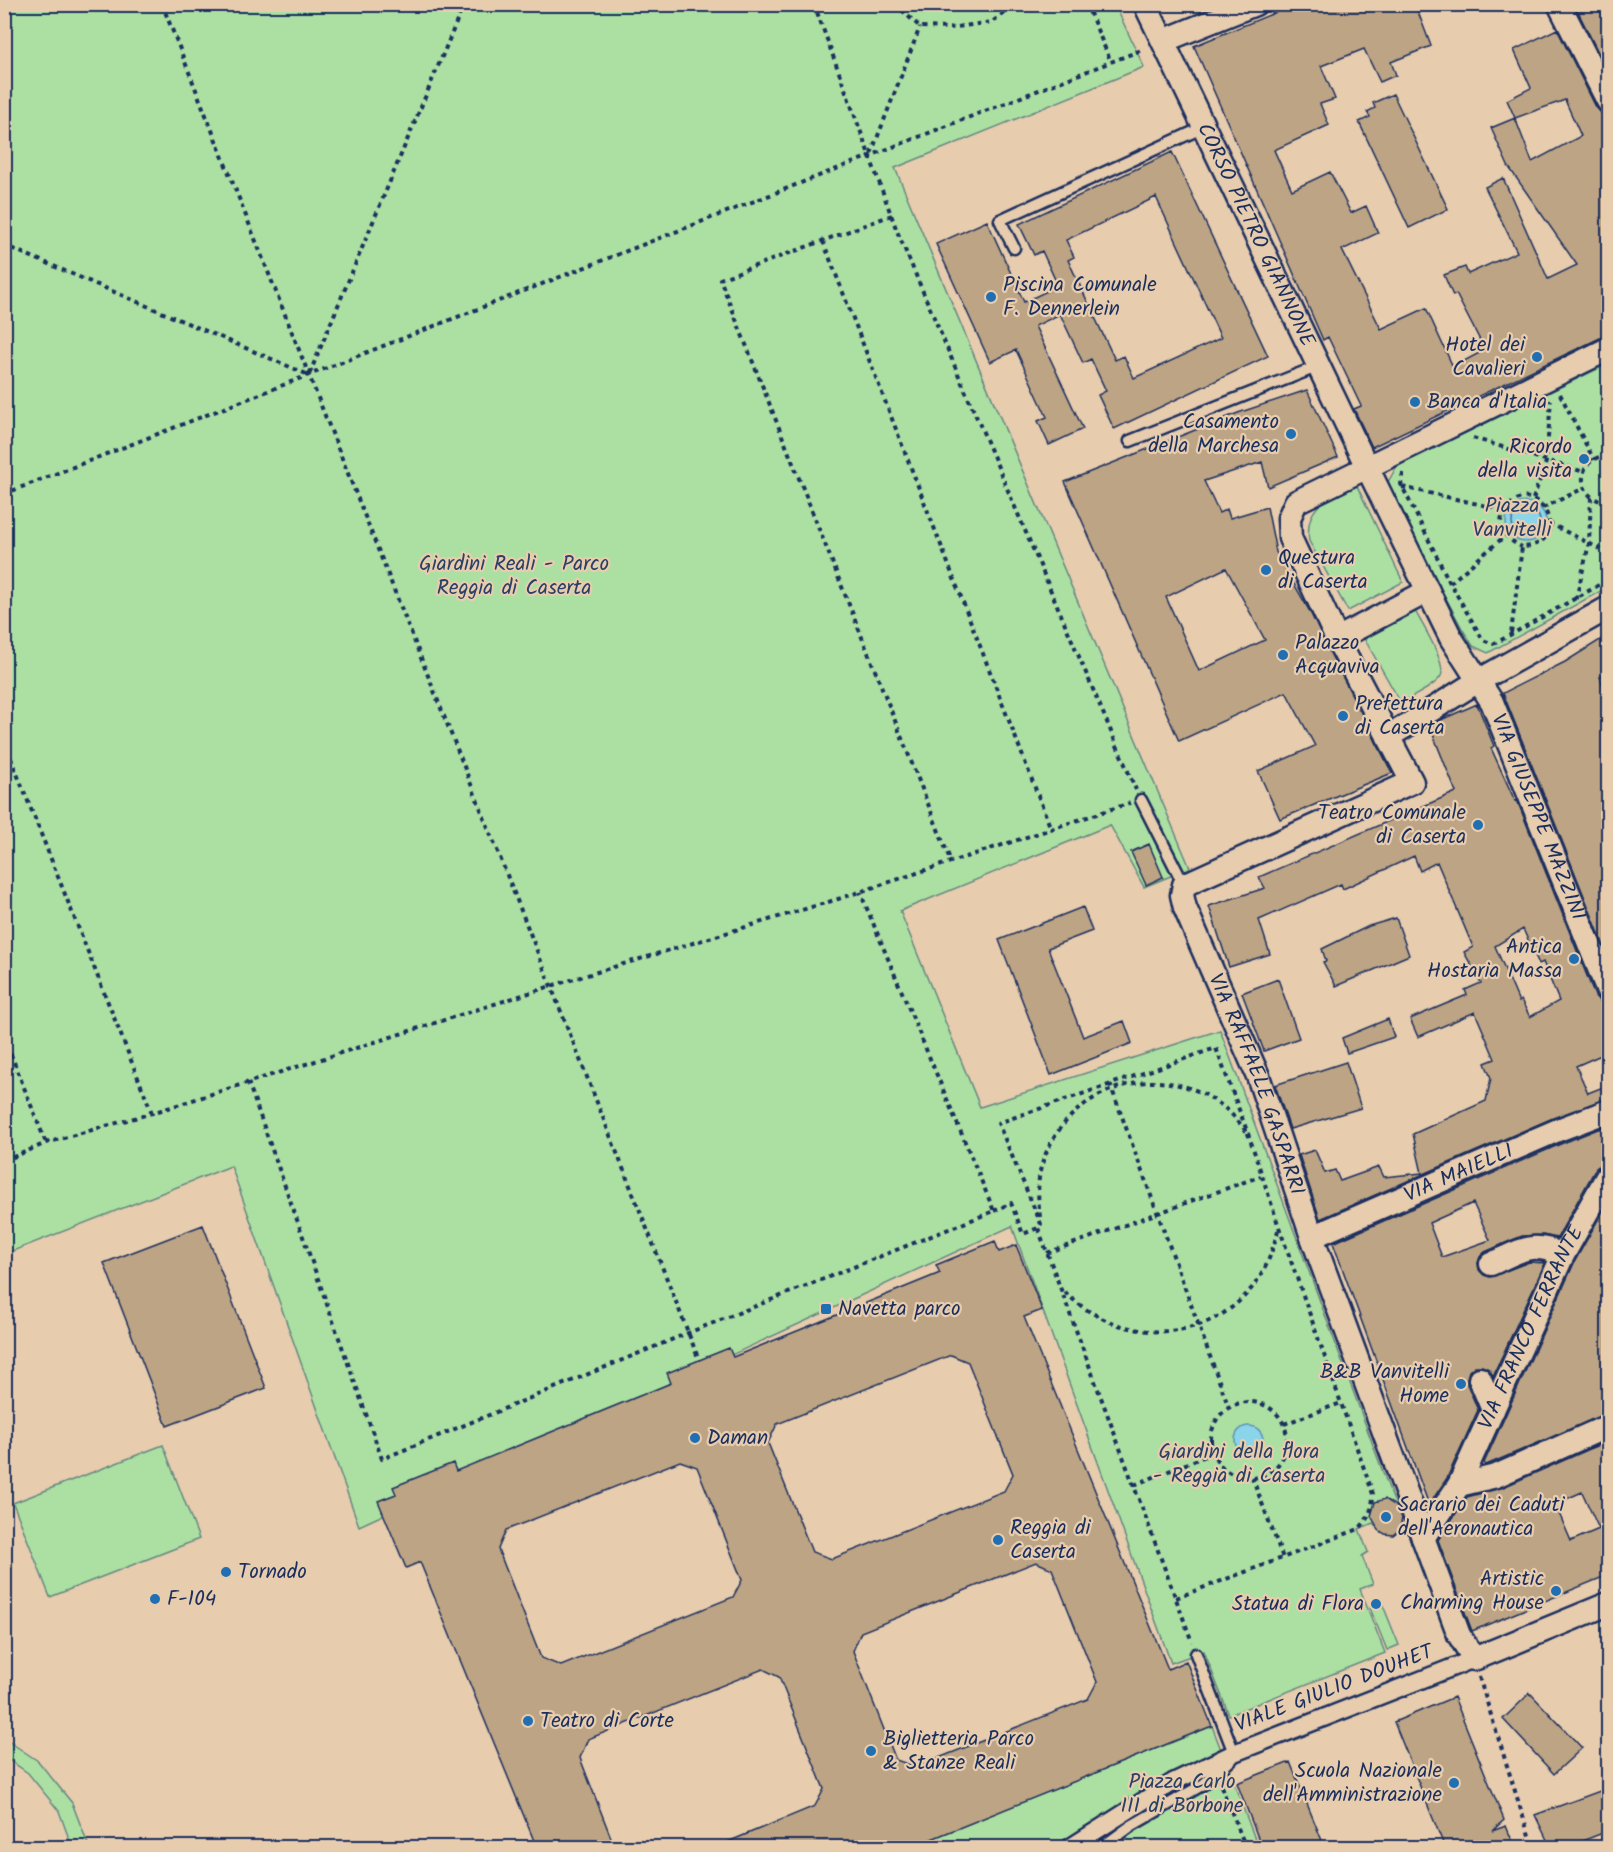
<svg xmlns="http://www.w3.org/2000/svg" width="1613" height="1852" font-family="Kalam,sans-serif">
<style>
.green{fill:#ace0a2;stroke:#648880;stroke-width:1.5}
.water{fill:#8ad5ea;stroke:#5e93b2;stroke-width:1.5}
.lines{fill:none;stroke-linecap:round;stroke-linejoin:round}
.shore{stroke:#477196;stroke-width:1.5}
.building{fill:#bda484;stroke:#1b2f5e;stroke-width:1.5;fill-rule:evenodd}
.service-casing{stroke:#1b2f5e;stroke-width:15}
.pedestrian-casing{stroke:#1b2f5e;stroke-width:21}
.minor-casing{stroke:#1b2f5e;stroke-width:27}
.path{stroke:#1b2f5e;stroke-width:4;stroke-dasharray:4.5 4.5;stroke-linecap:butt}
.service{stroke:#e7ccae;stroke-width:10}
.pedestrian{stroke:#e7ccae;stroke-width:16}
.minor{stroke:#e7ccae;stroke-width:22}
.poi-dot{fill:#1f6fb2;stroke:#e7ccae;stroke-width:2}
.labels{text-anchor:middle;dominant-baseline:central;stroke-width:4.5;stroke-linejoin:round;paint-order:stroke}
.street-label{font-size:21px;fill:#1b2f5e;stroke:#e7ccae}
.poi-label{font-size:21px;fill:#1b2f5e;stroke:#e7ccae;text-anchor:start}
.park-label{font-size:21px;fill:#2a4165;stroke:#e7ccae}
</style>
<rect width="100%" height="100%" fill="#e7ccae"/>
<filter id="ink" filterUnits="userSpaceOnUse"><feTurbulence type="fractalNoise" baseFrequency=".0167" numOctaves="2"/><feDisplacementMap in="SourceGraphic" scale="12" xChannelSelector="R" yChannelSelector="G"/><feConvolveMatrix kernelMatrix="1 2 1 2 8 2 1 2 1" color-interpolation-filters="sRGB"/></filter>
<g filter="url(#ink)">
<path class="green" d="M 4,5 L 1115,5 L 1144,67 L 895,168 L 1190,868 L 1144,887 L 1110,825 L 900,911 L 980,1107 L 1220,1030 L 1391,1494 L 1401,1517 L 1400,1529 L 1393,1535 L 1381,1532 L 1373,1523 L 1359,1529 L 1368,1552 L 1362,1556 L 1373,1584 L 1360,1589 L 1385,1653 L 1229,1715 L 1204,1651 L 1171,1663 L 1012,1226 L 359,1526 L 231,1166 L 5,1254 Z
M 1608,364 L 1608,587 L 1488,653 L 1473,646 L 1463,630 L 1395,503 L 1388,482 L 1397,466 Z
M 1356,484 L 1403,582 L 1348,611 L 1309,541 C 1304,505 1328,498 1356,484 Z
M 1415,611 C 1422,624 1447,664 1441,676 C 1436,686 1411,697 1401,703 L 1364,638 Z
M 163,1445 L 199,1539 L 50,1597 L 13,1503 Z
M 1382,1603 L 1399,1645 L 1387,1650 L 1370,1608 Z
M 1212,1726 L 1258,1847 L 909,1848 Z
M 5,1739 L 38,1761 L 72,1803 L 89,1847 L 72,1847 L 59,1811 L 28,1773 L 5,1757 Z"/>
<path class="water" d="M1506 522a20 20 0 1 1 40 0a20 20 0 1 1-40 0Z
M1235 1440a14 14 0 1 1 28 0a14 14 0 1 1-28 0Z"/>
<g class="lines">
<path class="shore" d="M1512 522a14 14 0 1 1 28 0a14 14 0 1 1-28 0Z"/>
</g>
<path class="building" d="M 1296,4 L 1415,4 L 1431,46 L 1391,62 L 1396,75 L 1380,82 L 1364,49 L 1321,66 L 1335,99 L 1320,104 L 1329,125 L 1274,150 L 1292,190 L 1330,172 L 1351,213 L 1366,206 L 1378,233 L 1342,250 L 1381,329 L 1426,308 L 1453,367 L 1485,350 L 1456,294 L 1453,296 L 1444,275 L 1465,267 L 1468,274 L 1517,252 L 1485,187 L 1503,178 L 1548,279 L 1577,265 L 1508,166 L 1491,128 L 1515,118 L 1507,100 L 1531,88 L 1514,50 L 1557,29 L 1596,107 L 1601,113 L 1608,114 L 1608,336 L 1602,337 L 1372,447 L 1354,409 L 1361,406 L 1328,337 L 1323,340 L 1194,46 ZM 1565,100 L 1581,136 L 1532,162 L 1515,118 Z
M 1576,4 L 1608,4 L 1608,72 L 1581,18 Z
M 1393,94 L 1448,209 L 1409,228 L 1359,122 L 1370,117 L 1367,112 L 1375,108 L 1373,103 Z
M 1172,152 L 1268,356 L 1114,429 L 1098,395 L 1106,391 L 1091,359 L 1083,363 L 1060,314 L 1035,326 L 1083,429 L 1049,445 L 1038,421 L 1047,417 L 1016,350 L 990,362 L 936,244 L 987,221 L 1024,302 L 1058,286 L 1042,251 L 1034,255 L 1019,224 ZM 1156,197 L 1221,338 L 1134,378 L 1124,356 L 1115,360 L 1068,260 L 1074,257 L 1066,240 Z
M 1307,390 L 1338,457 L 1268,487 L 1262,462 L 1204,481 L 1219,513 L 1227,509 L 1230,518 L 1267,507 L 1276,552 L 1310,612 L 1392,773 L 1280,819 L 1258,771 L 1315,746 L 1286,692 L 1179,741 L 1065,482 L 1238,413 ZM 1226,568 L 1265,640 L 1199,671 L 1166,597 Z
M 1608,635 L 1608,673 L 1600,677 L 1608,701 L 1608,956 L 1503,693 L 1565,662 Z
M 1477,704 L 1494,746 L 1491,748 L 1515,801 L 1517,800 L 1595,996 L 1600,1002 L 1608,1004 L 1608,1052 L 1576,1066 L 1588,1093 L 1608,1085 L 1608,1098 L 1553,1118 L 1320,1219 L 1299,1155 L 1315,1150 L 1325,1173 L 1335,1170 L 1340,1181 L 1379,1167 L 1384,1177 L 1422,1173 L 1413,1134 L 1486,1101 L 1491,1078 L 1485,1063 L 1495,1059 L 1475,1012 L 1418,1037 L 1410,1019 L 1467,995 L 1465,990 L 1481,983 L 1464,952 L 1473,947 L 1437,862 L 1420,871 L 1414,856 L 1343,889 L 1341,884 L 1259,920 L 1270,954 L 1229,967 L 1209,906 L 1265,888 L 1259,877 L 1456,792 L 1430,727 L 1443,719 ZM 1523,929 L 1539,964 L 1543,962 L 1559,1001 L 1530,1017 L 1521,1000 L 1519,1002 L 1495,946 Z
M 1149,844 L 1163,877 L 1146,885 L 1131,852 Z
M 1083,907 L 1092,931 L 1048,948 L 1083,1037 L 1124,1021 L 1132,1043 L 1051,1075 L 999,940 Z
M 1396,918 L 1409,955 L 1336,986 L 1323,962 L 1326,961 L 1322,949 L 1369,926 Z
M 1278,979 L 1299,1038 L 1264,1051 L 1242,993 Z
M 1388,1019 L 1394,1037 L 1347,1053 L 1342,1038 Z
M 1346,1062 L 1361,1108 L 1290,1129 L 1275,1085 Z
M 1608,1125 L 1608,1162 L 1602,1163 L 1596,1168 L 1557,1238 L 1543,1235 L 1522,1236 L 1485,1252 L 1480,1257 L 1478,1263 L 1479,1270 L 1484,1275 L 1490,1277 L 1529,1262 L 1545,1263 L 1493,1376 L 1489,1369 L 1482,1366 L 1475,1366 L 1469,1371 L 1467,1378 L 1467,1384 L 1478,1410 L 1447,1478 L 1429,1505 L 1333,1243 L 1563,1143 ZM 1473,1203 L 1490,1240 L 1442,1257 L 1429,1223 Z
M 1608,1202 L 1608,1413 L 1486,1465 L 1484,1463 L 1575,1261 Z
M 203,1225 L 266,1388 L 167,1426 L 104,1263 Z
M 995,1241 L 999,1252 L 1016,1245 L 1042,1310 L 1024,1317 L 1168,1669 L 1186,1661 L 1212,1726 L 909,1848 L 713,1848 L 815,1806 L 824,1789 L 779,1677 L 763,1669 L 588,1739 L 580,1758 L 615,1848 L 537,1848 L 420,1562 L 406,1568 L 378,1501 L 396,1494 L 393,1487 L 453,1463 L 456,1471 L 671,1383 L 667,1373 L 729,1348 L 733,1357 L 940,1273 L 936,1265 ZM 951,1355 L 968,1362 L 1013,1474 L 1004,1491 L 832,1559 L 812,1552 L 768,1443 L 777,1424 ZM 680,1461 L 697,1467 L 742,1580 L 733,1597 L 561,1666 L 541,1658 L 498,1549 L 506,1530 ZM 1036,1562 L 1052,1569 L 1097,1682 L 1088,1699 L 916,1767 L 896,1760 L 853,1651 L 861,1632 Z
M 1608,1441 L 1608,1575 L 1472,1631 L 1438,1540 L 1467,1497 L 1501,1488 ZM 1582,1492 L 1599,1529 L 1571,1541 L 1555,1504 Z
M 1385,1499 L 1397,1507 L 1402,1518 L 1400,1529 L 1393,1535 L 1385,1534 L 1379,1530 L 1371,1516 L 1375,1502 Z
M 1530,1693 L 1582,1748 L 1554,1774 L 1503,1719 Z
M 1454,1697 L 1504,1820 L 1492,1831 L 1506,1826 L 1515,1848 L 1445,1848 L 1394,1722 Z
M 1290,1762 L 1325,1848 L 1262,1848 L 1237,1783 Z
M 1608,1788 L 1608,1831 L 1564,1848 L 1551,1848 L 1535,1815 Z"/>
<g class="lines">
<g class="service-casing">
<path id="service" d="M 1014,248 L 1000,220 L 1204,127
M 1130,441 L 1319,366
M 1141,800 L 1184,885
M 1196,1654 L 1234,1753
M 1101,1848 L 1131,1826 L 1204,1784 L 1232,1759"/>
</g>
<g class="pedestrian-casing">
<path id="pedestrian" d="M 1069,1848 L 1173,1782 L 1234,1753 L 1474,1659"/>
</g>
<g class="minor-casing">
<g id="minor">
<path id="s1" d="M 1145,4 L 1367,467 L 1451,638 L 1492,702 L 1608,991"/>
<path d="M 1559,4 L 1608,101"/>
<path d="M 1163,41 L 1255,4"/>
<path id="s2" d="M 1608,349 L 1296,502 L 1289,518 L 1290,538 L 1337,639 L 1412,782 L 1184,885 L 1182,895 L 1185,908 L 1258,1076 L 1312,1237 L 1459,1635 L 1474,1659 L 1608,1604"/>
<path d="M 1337,639 L 1428,591"/>
<path d="M 1388,737 L 1478,681 L 1608,608"/>
<path id="s3" d="M 1312,1237 L 1558,1130 L 1608,1111"/>
<path d="M 1491,1264 C 1520,1251 1531,1240 1563,1255"/>
<path d="M 1480,1379 L 1493,1410"/>
<path d="M 1459,1485 L 1496,1476 L 1608,1426"/>
<path id="s4" d="M 1423,1538 L 1459,1485 L 1563,1255 L 1608,1175"/>
</g>
</g>
<path class="path" d="M 162,4 L 699,1360
M 814,4 L 897,231 L 1136,790
M 895,4 L 920,27 L 950,28 L 992,22 L 1016,4
M 1086,4 L 1111,62
M 871,154 L 920,27
M 892,215 L 720,279 L 951,862
M 823,241 L 1051,829
M 4,245 L 309,375 L 464,4
M 1560,394 L 1594,460
M 1473,438 L 1584,472
M 1608,456 C 1575,456 1574,501 1608,502
M 1403,473 L 1401,484 L 1450,583 L 1483,640 L 1493,644 L 1503,639 L 1608,580
M 1402,487 L 1505,510
M 4,494 L 1144,49
M 1533,499 L 1546,462 L 1551,400
M 1543,508 L 1584,488
M 1549,523 L 1608,553
M 1450,583 L 1505,536
M 1576,599 L 1589,544 L 1591,497
M 1511,633 L 1522,547 C 1576,545 1538,472 1508,507 C 1493,524 1505,539 1522,547
M 4,741 L 152,1113
M 4,1037 L 46,1143
M 248,1082 L 382,1459 L 688,1333 L 994,1211 L 860,892
M 1110,1084 L 1229,1408
M 4,1161 L 46,1143 L 152,1113 L 551,986 L 838,899 L 1130,803
M 994,1211 L 1011,1203 L 1023,1234 L 1038,1228
M 1040,1217 C 1038,1201 1037,1183 1041,1167 C 1069,1073 1191,1050 1247,1133
M 1047,1253 L 1261,1176
M 1065,1292 C 1121,1348 1217,1346 1261,1275 C 1270,1260 1274,1244 1279,1227
M1211 1440a38 38 0 1 1 76 0a38 38 0 1 1-76 0Z
M 1284,1424 L 1341,1403
M 1252,1477 L 1283,1558
M 1134,1485 L 1213,1453
M 1176,1598 L 1359,1529 C 1369,1518 1373,1508 1373,1494 L 1279,1227 L 1250,1139 L 1216,1048 L 998,1123 L 1041,1224 L 1038,1228 L 1192,1642
M 1479,1677 L 1533,1848
M 1221,1786 L 1246,1848"/>
<use href="#service" class="service"/>
<use href="#pedestrian" class="pedestrian"/>
<use href="#minor" class="minor"/>
</g>
</g>
<g class="poi-dot">
<circle cx="991" cy="297" r="6"/>
<circle cx="1537" cy="357" r="6"/>
<circle cx="1415" cy="402" r="6"/>
<circle cx="1291" cy="434" r="6"/>
<circle cx="1584" cy="459" r="6"/>
<circle cx="1266" cy="570" r="6"/>
<circle cx="1283" cy="655" r="6"/>
<circle cx="1343" cy="716" r="6"/>
<circle cx="1478" cy="825" r="6"/>
<circle cx="1574" cy="959" r="6"/>
<rect x="820" y="1303" width="12" height="12" rx="3"/>
<circle cx="1461" cy="1384" r="6"/>
<circle cx="695" cy="1438" r="6"/>
<circle cx="1386" cy="1517" r="6"/>
<circle cx="998" cy="1540" r="6"/>
<circle cx="226" cy="1572" r="6"/>
<circle cx="1556" cy="1591" r="6"/>
<circle cx="155" cy="1599" r="6"/>
<circle cx="1376" cy="1604" r="6"/>
<circle cx="528" cy="1721" r="6"/>
<circle cx="871" cy="1751" r="6"/>
<circle cx="1454" cy="1783" r="6"/>
</g>
<g class="labels">
<g class="street-label">
<text stroke="none"><textPath href="#s1" startOffset="256">CORSO PIETRO GIANNONE</textPath></text>
<text stroke="none"><textPath href="#s1" startOffset="904">VIA GIUSEPPE MAZZINI</textPath></text>
<text stroke="none"><textPath href="#s2" startOffset="1122">VIA RAFFAELE GASPARRI</textPath></text>
<text stroke="none"><textPath href="#s3" startOffset="160">VIA MAIELLI</textPath></text>
<text stroke="none"><textPath href="#s4" startOffset="237">VIA FRANCO FERRANTE</textPath></text>
<text transform="translate(1334 1689) rotate(-21)">VIALE GIULIO DOUHET</text>
</g>
<g class="poi-label">
<text x="1003" y="285">Piscina Comunale<tspan x="1003" dy="24">F. Dennerlein</tspan></text>
<text x="1525" y="345" text-anchor="end">Hotel dei<tspan x="1525" dy="24">Cavalieri</tspan></text>
<text x="1427" y="402">Banca d'Italia</text>
<text x="1279" y="422" text-anchor="end">Casamento<tspan x="1279" dy="24">della Marchesa</tspan></text>
<text x="1572" y="447" text-anchor="end">Ricordo<tspan x="1572" dy="24">della visita</tspan></text>
<text x="1278" y="558">Questura<tspan x="1278" dy="24">di Caserta</tspan></text>
<text x="1295" y="643">Palazzo<tspan x="1295" dy="24">Acquaviva</tspan></text>
<text x="1355" y="704">Prefettura<tspan x="1355" dy="24">di Caserta</tspan></text>
<text x="1466" y="813" text-anchor="end">Teatro Comunale<tspan x="1466" dy="24">di Caserta</tspan></text>
<text x="1562" y="947" text-anchor="end">Antica<tspan x="1562" dy="24">Hostaria Massa</tspan></text>
<text x="838" y="1309">Navetta parco</text>
<text x="1449" y="1372" text-anchor="end">B&amp;B Vanvitelli<tspan x="1449" dy="24">Home</tspan></text>
<text x="707" y="1438">Daman</text>
<text x="1398" y="1505">Sacrario dei Caduti<tspan x="1398" dy="24">dell'Aeronautica</tspan></text>
<text x="1010" y="1528">Reggia di<tspan x="1010" dy="24">Caserta</tspan></text>
<text x="238" y="1572">Tornado</text>
<text x="1544" y="1579" text-anchor="end">Artistic<tspan x="1544" dy="24">Charming House</tspan></text>
<text x="167" y="1599">F-104</text>
<text x="1364" y="1604" text-anchor="end">Statua di Flora</text>
<text x="540" y="1721">Teatro di Corte</text>
<text x="883" y="1739">Biglietteria Parco<tspan x="883" dy="24">&amp; Stanze Reali</tspan></text>
<text x="1442" y="1771" text-anchor="end">Scuola Nazionale<tspan x="1442" dy="24">dell'Amministrazione</tspan></text>
</g>
<g class="park-label">
<text x="1512" y="506">Piazza<tspan x="1512" dy="24">Vanvitelli</tspan></text>
<text x="514" y="564">Giardini Reali - Parco<tspan x="514" dy="24">Reggia di Caserta</tspan></text>
<text x="1239" y="1452">Giardini della flora<tspan x="1239" dy="24">- Reggia di Caserta</tspan></text>
<text x="1182" y="1782">Piazza Carlo<tspan x="1182" dy="24">III di Borbone</tspan></text>
</g>
</g>
<rect width="1613" height="1852" fill="none" stroke="#e7ccae" stroke-width="24"/>
<rect x="12" y="12" width="1589" height="1828" fill="none" stroke="#1b2f5e" stroke-width="2" filter="url(#ink)"/>
</svg>
